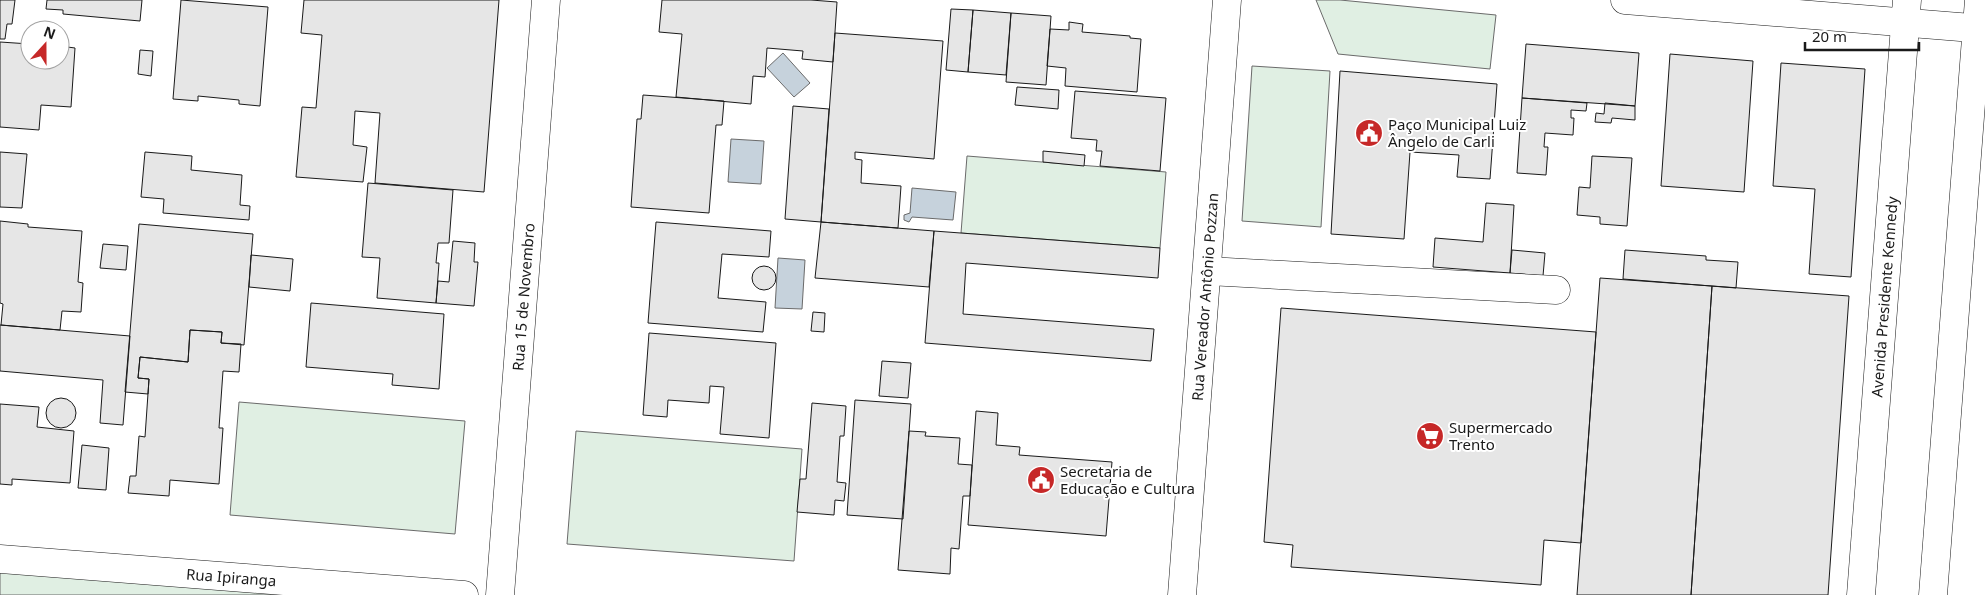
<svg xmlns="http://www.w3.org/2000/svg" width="1985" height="595" font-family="'Noto Sans',sans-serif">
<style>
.green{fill:#e0efe3;stroke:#6a6a6a}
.water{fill:#c6d2dc;stroke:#6a6a6a}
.building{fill:#e6e6e6;stroke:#1a1a1a}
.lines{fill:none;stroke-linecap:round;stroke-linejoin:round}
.minor-casing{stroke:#1a1a1a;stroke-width:29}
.major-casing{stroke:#1a1a1a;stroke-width:29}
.minor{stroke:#fff;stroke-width:28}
.major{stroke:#fff;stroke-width:28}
.labels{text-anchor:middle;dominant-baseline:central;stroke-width:4;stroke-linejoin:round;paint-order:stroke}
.poi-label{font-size:15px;fill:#1a1a1a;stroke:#fff;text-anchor:start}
.street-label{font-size:15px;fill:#1a1a1a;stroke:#fff}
</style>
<rect width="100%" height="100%" fill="#fff"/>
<path class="green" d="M 1316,0 L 1340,0 L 1496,15 L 1490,69 L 1338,54 Z
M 1252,66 L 1330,71 L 1321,227 L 1242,221 Z
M 967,156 L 1166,172 L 1160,248 L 961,233 Z
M 239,402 L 465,421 L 455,534 L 230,515 Z
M 576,431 L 802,449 L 794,561 L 567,544 Z
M 0,559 L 464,595 L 0,595 Z"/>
<path class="water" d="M 783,53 L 810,83 L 794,97 L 767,68 Z
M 731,139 L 764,141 L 761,184 L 728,182 Z
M 912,188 L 956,192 L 953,220 L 912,217 L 909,222 L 904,220 L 904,215 L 910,213 Z
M 778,258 L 805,260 L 802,309 L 775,308 Z"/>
<path class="building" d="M 0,0 L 15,0 L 12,24 L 7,24 L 5,39 L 0,39 Z
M 47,0 L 142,0 L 140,21 L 63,14 L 63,10 L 46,9 Z
M 181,0 L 268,7 L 260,106 L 239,104 L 239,100 L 198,96 L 198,101 L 173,99 Z
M 304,0 L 499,0 L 484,192 L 375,183 L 380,113 L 355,111 L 353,145 L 367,147 L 363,182 L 296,177 L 302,107 L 316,108 L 322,35 L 301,33 Z
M 662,0 L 811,0 L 837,2 L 833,62 L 802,59 L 803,51 L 767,48 L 765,77 L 753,76 L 751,104 L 676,97 L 682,34 L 659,32 Z
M 951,9 L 973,10 L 968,72 L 946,70 Z
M 973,10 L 1011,13 L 1006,75 L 968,72 Z
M 1011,13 L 1051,16 L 1046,85 L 1006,82 Z
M 1069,22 L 1083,24 L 1082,32 L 1130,36 L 1130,38 L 1141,39 L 1137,92 L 1065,86 L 1066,68 L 1047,66 L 1050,29 L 1069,30 Z
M 835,33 L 943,41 L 934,159 L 855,152 L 855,159 L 862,160 L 861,183 L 901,186 L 898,228 L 821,222 Z
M 0,42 L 30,44 L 30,60 L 60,60 L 60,46 L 75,48 L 71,107 L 41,105 L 39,130 L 0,127 Z
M 1526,44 L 1639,53 L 1635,106 L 1522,98 Z
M 140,50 L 153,51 L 151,76 L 138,74 Z
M 1670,54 L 1753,61 L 1744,192 L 1661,186 Z
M 1781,63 L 1865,69 L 1851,277 L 1809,274 L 1815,189 L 1773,186 Z
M 1340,71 L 1497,84 L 1490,179 L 1457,177 L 1459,155 L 1410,152 L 1404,239 L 1331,234 Z
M 1017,87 L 1059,90 L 1058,109 L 1015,105 Z
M 1075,91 L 1166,98 L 1160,171 L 1100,166 L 1102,151 L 1096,151 L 1097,140 L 1071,138 Z
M 643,95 L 724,101 L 722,125 L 716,125 L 709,213 L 631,207 L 637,119 L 641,119 Z
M 1522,98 L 1587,103 L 1586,111 L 1571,110 L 1571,118 L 1574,118 L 1573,135 L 1545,133 L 1544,147 L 1548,147 L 1546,175 L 1517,173 Z
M 1605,103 L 1635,106 L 1635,120 L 1612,118 L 1611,123 L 1595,122 L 1596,113 L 1604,114 Z
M 793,106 L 829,109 L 821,222 L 785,219 Z
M 1043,151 L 1085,155 L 1084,166 L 1043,162 Z
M 0,152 L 27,154 L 22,208 L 0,207 Z
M 145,152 L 192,156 L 191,170 L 242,175 L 240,205 L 250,206 L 249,220 L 163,213 L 164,199 L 141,197 Z
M 1592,156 L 1632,158 L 1627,226 L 1600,224 L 1600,217 L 1577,215 L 1579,187 L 1590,188 Z
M 368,183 L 453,190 L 449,243 L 438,243 L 436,263 L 439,263 L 436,303 L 377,298 L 380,258 L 362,257 Z
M 1486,203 L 1514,205 L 1510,273 L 1433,267 L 1435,238 L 1483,242 Z
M 0,221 L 28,224 L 28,227 L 82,231 L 78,282 L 83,283 L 81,312 L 62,311 L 60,330 L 1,325 L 3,304 L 0,303 Z
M 656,222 L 771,231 L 769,257 L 722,254 L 718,298 L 766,302 L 763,332 L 648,323 Z
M 821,222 L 934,231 L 929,287 L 815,278 Z
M 139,224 L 253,234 L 244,345 L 221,343 L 222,332 L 190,330 L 188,362 L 140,357 L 138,378 L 149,379 L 148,394 L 125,392 Z
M 934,231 L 1160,248 L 1158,278 L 966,263 L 963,314 L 1154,329 L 1151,361 L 925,343 Z
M 453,241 L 475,243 L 474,262 L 478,262 L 474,306 L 436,303 L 438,281 L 449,282 Z
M 103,244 L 128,246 L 126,270 L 100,268 Z
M 1512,250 L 1545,253 L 1543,276 L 1510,273 Z
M 1625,250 L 1706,256 L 1706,260 L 1738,262 L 1736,288 L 1623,279 Z
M 251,255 L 293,259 L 290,291 L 249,287 Z
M752 278a12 12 0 1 1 24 0a12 12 0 1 1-24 0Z
M 1600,278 L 1712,286 L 1691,595 L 1577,595 Z
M 1712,286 L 1849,296 L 1828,595 L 1691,595 Z
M 311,303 L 444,314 L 439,389 L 392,385 L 393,374 L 306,367 Z
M 1281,308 L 1596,332 L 1581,543 L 1544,540 L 1541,585 L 1291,567 L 1293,545 L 1264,542 Z
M 813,312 L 825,313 L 824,332 L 811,331 Z
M 0,325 L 130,336 L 123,425 L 100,423 L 103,380 L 0,371 Z
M 190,330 L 222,332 L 221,343 L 241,344 L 239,372 L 223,371 L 219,428 L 223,428 L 219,484 L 170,480 L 169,496 L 128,493 L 130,476 L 136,476 L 139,436 L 145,437 L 149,379 L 138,378 L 140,357 L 188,362 Z
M 649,333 L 776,343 L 769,438 L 720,434 L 724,387 L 710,386 L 709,403 L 668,400 L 667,417 L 643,415 Z
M 882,361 L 911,363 L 908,398 L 879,396 Z
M46 413a15 15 0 1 1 30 0a15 15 0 1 1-30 0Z
M 855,400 L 911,404 L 903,519 L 847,515 Z
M 812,403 L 846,406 L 844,436 L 840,436 L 837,482 L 846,483 L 844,501 L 835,500 L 834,515 L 797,512 L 800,479 L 806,479 Z
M 0,404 L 39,407 L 37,427 L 74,431 L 70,483 L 12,479 L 12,485 L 0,484 Z
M 976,411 L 998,413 L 996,445 L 1020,447 L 1019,455 L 1112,462 L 1106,536 L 968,525 Z
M 909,431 L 926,432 L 925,436 L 960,438 L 958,464 L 972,465 L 970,496 L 963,496 L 959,549 L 951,548 L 950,574 L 898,570 Z
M 82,445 L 109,448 L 106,490 L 78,488 Z"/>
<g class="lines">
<g class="minor-casing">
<g id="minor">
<path d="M 1625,0 L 1985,29"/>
<path d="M 1208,271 L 1556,290"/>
<path id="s1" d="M 0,559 L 464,595"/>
<path id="s2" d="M 500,595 L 546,0"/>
<path id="s3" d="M 1182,595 L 1227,0"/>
</g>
</g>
<g class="major-casing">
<g id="major">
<path id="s4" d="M 1861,595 L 1907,0"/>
<path d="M 1933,595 L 1979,0"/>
</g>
</g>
<use href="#minor" class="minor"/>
<use href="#major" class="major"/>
</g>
<defs>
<g id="civic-disc" transform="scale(1.4375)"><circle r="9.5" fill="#c62828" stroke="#fff"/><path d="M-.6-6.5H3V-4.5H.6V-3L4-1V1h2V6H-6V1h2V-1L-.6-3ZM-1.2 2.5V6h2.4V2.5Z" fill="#fff"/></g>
<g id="supermarket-disc" transform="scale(1.4375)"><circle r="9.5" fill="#c62828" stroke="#fff"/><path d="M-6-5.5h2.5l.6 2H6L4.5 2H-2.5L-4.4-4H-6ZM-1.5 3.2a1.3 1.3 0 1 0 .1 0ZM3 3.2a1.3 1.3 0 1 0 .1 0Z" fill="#fff"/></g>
</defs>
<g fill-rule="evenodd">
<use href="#civic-disc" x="1369" y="133"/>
<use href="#supermarket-disc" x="1430" y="436"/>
<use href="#civic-disc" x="1041" y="480"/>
</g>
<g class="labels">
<g class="poi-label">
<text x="1388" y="124">Paço Municipal Luiz<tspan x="1388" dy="17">Ângelo de Carli</tspan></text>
<text x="1449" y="427">Supermercado<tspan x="1449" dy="17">Trento</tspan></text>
<text x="1060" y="471">Secretaria de<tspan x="1060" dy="17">Educação e Cultura</tspan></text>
</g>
<g class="street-label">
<text stroke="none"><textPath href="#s2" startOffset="299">Rua 15 de Novembro</textPath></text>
<text stroke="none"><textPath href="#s3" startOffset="299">Rua Vereador Antônio Pozzan</textPath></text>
<text stroke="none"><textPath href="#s4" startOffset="299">Avenida Presidente Kennedy</textPath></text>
<text stroke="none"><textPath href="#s1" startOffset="232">Rua Ipiranga</textPath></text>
</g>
</g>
<g transform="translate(45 45) rotate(21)"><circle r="24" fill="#ffffff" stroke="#a3a3a3"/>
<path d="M0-4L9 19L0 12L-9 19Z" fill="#c62828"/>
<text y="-8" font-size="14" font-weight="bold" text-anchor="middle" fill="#1a1a1a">N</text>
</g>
<path d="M1805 42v8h114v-8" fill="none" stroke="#1a1a1a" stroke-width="2.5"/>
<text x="1812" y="42" font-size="15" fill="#1a1a1a" stroke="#ffffff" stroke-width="4" paint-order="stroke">20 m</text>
</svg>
